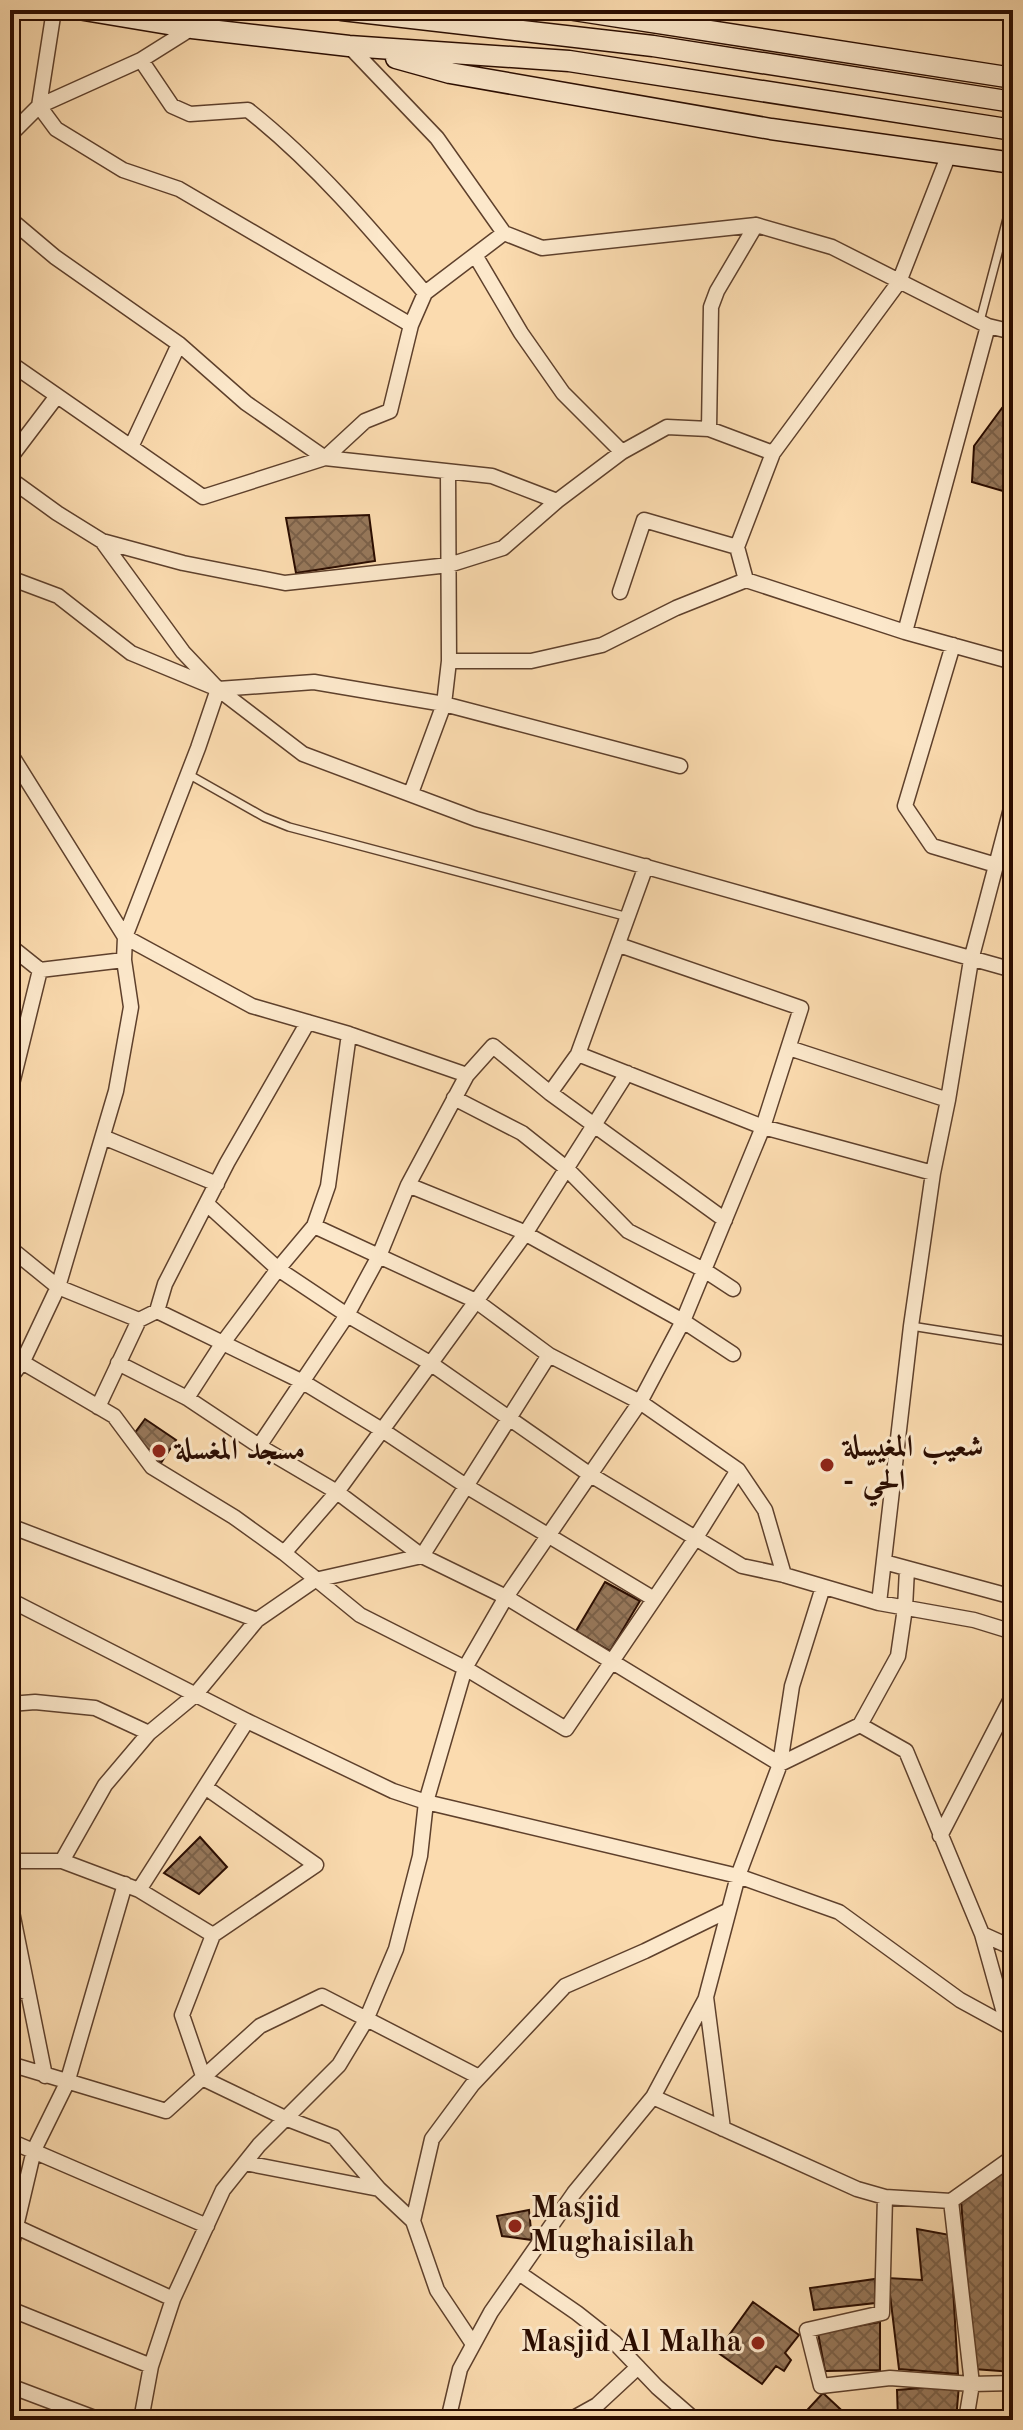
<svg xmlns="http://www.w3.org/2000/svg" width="1023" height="2430" font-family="'Old Standard TT',Amiri,serif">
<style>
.building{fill:url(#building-cross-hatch);stroke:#2a0c00;stroke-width:2}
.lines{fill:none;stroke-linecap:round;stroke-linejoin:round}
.lane-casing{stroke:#5e402c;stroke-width:10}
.street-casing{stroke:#5e402c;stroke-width:17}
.secondary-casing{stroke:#2a0c00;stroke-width:23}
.lane{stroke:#fce8cb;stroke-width:7}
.street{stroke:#fce8cb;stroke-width:14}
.secondary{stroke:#fce8cb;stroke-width:20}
.poi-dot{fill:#8f2418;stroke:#fce8cb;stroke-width:3}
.labels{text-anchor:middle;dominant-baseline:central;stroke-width:6;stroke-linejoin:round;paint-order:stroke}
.poi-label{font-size:30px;font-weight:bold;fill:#2a0c00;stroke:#fce8cb;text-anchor:start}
</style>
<defs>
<pattern id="building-cross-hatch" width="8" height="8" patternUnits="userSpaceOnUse" patternTransform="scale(2)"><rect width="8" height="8" fill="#97785b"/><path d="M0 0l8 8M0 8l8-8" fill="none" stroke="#7b6149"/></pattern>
</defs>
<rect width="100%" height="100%" fill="#fbdbaf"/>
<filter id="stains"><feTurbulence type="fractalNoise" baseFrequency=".0025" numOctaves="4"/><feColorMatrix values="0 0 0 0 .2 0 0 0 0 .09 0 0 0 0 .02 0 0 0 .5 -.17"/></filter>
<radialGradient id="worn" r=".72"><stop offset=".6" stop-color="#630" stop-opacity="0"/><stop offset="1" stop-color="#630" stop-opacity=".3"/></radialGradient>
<path class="building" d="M 1002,408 L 1013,414 L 1013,494 L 972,482 L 974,446 Z
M 369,515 L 375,561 L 296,573 L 286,518 Z
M 145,1419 L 176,1440 L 161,1463 L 134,1434 Z
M 605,1582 L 640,1601 L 610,1651 L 576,1631 Z
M 200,1837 L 227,1867 L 199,1894 L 164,1873 Z
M 1013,2164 L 1013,2372 L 974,2369 L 961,2200 Z
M 529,2210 L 532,2240 L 502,2236 L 497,2216 Z
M 917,2229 L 950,2235 L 958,2374 L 899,2369 L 888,2278 L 922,2280 Z
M 875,2279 L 875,2303 L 814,2310 L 810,2288 Z
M 753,2302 L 799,2335 L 785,2353 L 791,2360 L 784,2371 L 776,2366 L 762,2384 L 717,2352 Z
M 880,2322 L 880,2370 L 825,2371 L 818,2333 Z
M 959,2385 L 956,2420 L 898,2420 L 897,2390 Z
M 823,2393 L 852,2420 L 798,2420 Z
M 1013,2412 L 1013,2420 L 974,2420 L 974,2416 Z"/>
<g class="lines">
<g class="lane-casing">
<path id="lane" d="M 980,321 L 1013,196
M 188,774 L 264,817 L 289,827 L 628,917
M 911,1326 L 1013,1342"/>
</g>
<g class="street-casing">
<path id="street" d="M 54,10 L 39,106 L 56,129 L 123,170 L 179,189 L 411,325
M 681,28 L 695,10
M 349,46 L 437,138 L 504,233 L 542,248 L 756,225 L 832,247 L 988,326 L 1013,332
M 141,60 L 172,106 L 190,114 L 248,110 C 315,163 370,228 425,293
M 10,135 L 39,106 L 141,60 L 192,28
M 949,154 L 899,282 L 773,453 L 737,547 L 746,580 L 905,632 L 1013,662
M 10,219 L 55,257 L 179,344 L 246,403 L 325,458 L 492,476 L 557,501
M 475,255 L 521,333 L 563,393 L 622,452
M 10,363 L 203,497 L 325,458 L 365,421 L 390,411 L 411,325 L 425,293 L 504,233
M 709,429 L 711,307 L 717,291 L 756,225
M 131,447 L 179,344
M 10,458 L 57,396
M 10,479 L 57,513 L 102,541 L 183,563 L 285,583 L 449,565 L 503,548 L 557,501 L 622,452 L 667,427 L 709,429 L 773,453
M 102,541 L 183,652 L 218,689 L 303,754 L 476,819 L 1013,970
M 10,578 L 58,596 L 131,653 L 218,689 L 314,682 L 444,704 L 680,766
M 620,592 L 644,520 L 737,547
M 905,632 L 988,326
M 953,645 L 905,806 L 932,846 L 996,865
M 449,661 L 531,661 L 602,645 L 676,608 L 746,580
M 10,753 L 125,937 L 252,1006 L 349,1034 L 467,1075
M 411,793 L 444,704 L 449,661 L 448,472
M 10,946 L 40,970 L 124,960
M 789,1048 L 948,1100
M 578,1054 L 763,1127 L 933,1173
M 10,1092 L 40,970
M 550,1093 L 578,1054 L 646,866
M 454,1098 L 522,1133 L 566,1168 L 628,1231 L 704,1270 L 733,1289
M 103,1137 L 217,1184
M 408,1185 L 519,1230 L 683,1321 L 733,1354
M 207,1204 L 278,1269 L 347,1315 L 430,1363 L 589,1474 L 742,1566 L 784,1575 L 879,1603 L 974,1620 L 1013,1632
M 314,1226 L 476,1301 L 549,1355 L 640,1402 L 738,1470 L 765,1510 L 784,1575
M 10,1248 L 58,1287 L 139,1320
M 157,1311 L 303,1382 L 382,1430 L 466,1486 L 654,1599
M 10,1355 L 114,1416 L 152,1467 L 234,1517 L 284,1553 L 360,1615 L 465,1668 L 566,1729 L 695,1539 L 738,1470
M 118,1363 L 187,1398 L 259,1446 L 337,1492 L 422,1556 L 506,1597 L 780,1764 L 860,1725 L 906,1751 L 982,1934 L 1008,2027
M 10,1378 L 23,1361 L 58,1287 L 116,1091 L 131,1007 L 124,960 L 125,937 L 198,748 L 218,689
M 187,1398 L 222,1344 L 278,1269 L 314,1226 L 328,1186 L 349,1034
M 98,1407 L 139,1320 L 157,1311 L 165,1284 L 227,1163 L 308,1022
M 259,1446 L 347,1315 L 379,1256 L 408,1185 L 467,1075 L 493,1046 L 550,1093 L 725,1220
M 10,1526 L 257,1620
M 284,1553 L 337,1492 L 525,1234 L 627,1073
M 884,1562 L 1013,1597
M 10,1600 L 247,1721 L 393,1791 L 426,1802 L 738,1876 L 839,1912 L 960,2000 L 1013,2029
M 879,1603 L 911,1326 L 933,1173 L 948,1100 L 971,960 L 1013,801
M 10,1704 L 35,1702 L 95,1708 L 149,1733
M 860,1725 L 898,1656 L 905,1608 L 907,1569
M 940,1836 L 1013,1695
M 10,1861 L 62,1861 L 139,1890 L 213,1935 L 316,1865 L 205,1787
M 62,1861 L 105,1785 L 149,1733 L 195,1695 L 257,1620 L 315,1580 L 422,1556 L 549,1355
M 139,1890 L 247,1721
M 10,1902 L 45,2076
M 982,1934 L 1013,1948
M 213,1935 L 182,2015 L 204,2079 L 285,2118 L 334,2137 L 379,2189
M 10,1985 L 28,1993
M 10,2064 L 166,2111 L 260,2026 L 322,1996 L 479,2077
M 653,2097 L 857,2189 L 885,2197
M 723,2129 L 706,1997 L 738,1876 L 780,1764 L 792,1686 L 823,1587
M 10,2141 L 207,2226
M 1013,2157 L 951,2201 L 885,2197 L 882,2313 L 807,2330 L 821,2386 L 890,2378 L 972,2384 L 1013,2383
M 245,2163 L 379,2189 L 413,2221 L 437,2290 L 473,2344
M 951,2201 L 972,2384 L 966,2420
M 413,2221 L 432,2139 L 472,2085 L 565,1986 L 645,1951 L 729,1910
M 10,2224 L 173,2299
M 10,2252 L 34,2150 L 67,2083 L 125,1884
M 519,2273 L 577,2313 L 615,2343 L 657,2387 L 695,2420
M 10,2309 L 151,2366
M 10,2386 L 100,2420
M 141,2420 L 151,2366 L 173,2299 L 223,2190 L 259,2145 L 339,2065 L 366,2020 L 396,1949 L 420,1856 L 426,1802 L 465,1668 L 506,1597 L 640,1402 L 683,1321 L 763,1127 L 801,1008 L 619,945
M 448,2420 L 460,2369 L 491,2312 L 574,2193 L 653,2097 L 706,1998
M 570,2420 L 597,2405 L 638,2367"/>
</g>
<g class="secondary-casing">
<path id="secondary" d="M 84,10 L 192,28 L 349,46 L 569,61 L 1013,130
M 342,10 L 653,46 L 1013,102
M 574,10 L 1013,78
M 396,58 L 450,73 L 771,129 L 1013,163"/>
</g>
<use href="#lane" class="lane"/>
<use href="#street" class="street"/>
<use href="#secondary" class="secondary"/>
</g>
<g class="poi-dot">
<circle cx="159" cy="1451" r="8"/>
<circle cx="827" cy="1465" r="8"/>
<circle cx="515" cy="2226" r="8"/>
<circle cx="758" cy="2343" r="8"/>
</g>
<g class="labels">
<g class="poi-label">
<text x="843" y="1448">شعيب المغيسلة<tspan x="843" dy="34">- الحيّ</tspan></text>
<text x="175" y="1451">مسجد المغسلة</text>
<text x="531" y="2209">Masjid<tspan x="531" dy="34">Mughaisilah</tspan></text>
<text x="742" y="2343" text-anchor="end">Masjid Al Malha</text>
</g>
</g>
<rect width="1023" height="2430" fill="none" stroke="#fbdbaf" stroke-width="40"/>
<rect x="12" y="12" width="999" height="2406" fill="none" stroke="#2a0c00" stroke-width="4"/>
<rect x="20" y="20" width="983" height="2390" fill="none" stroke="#2a0c00" stroke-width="2"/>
<rect width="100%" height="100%" filter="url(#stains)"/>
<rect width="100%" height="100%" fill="url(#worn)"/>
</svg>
